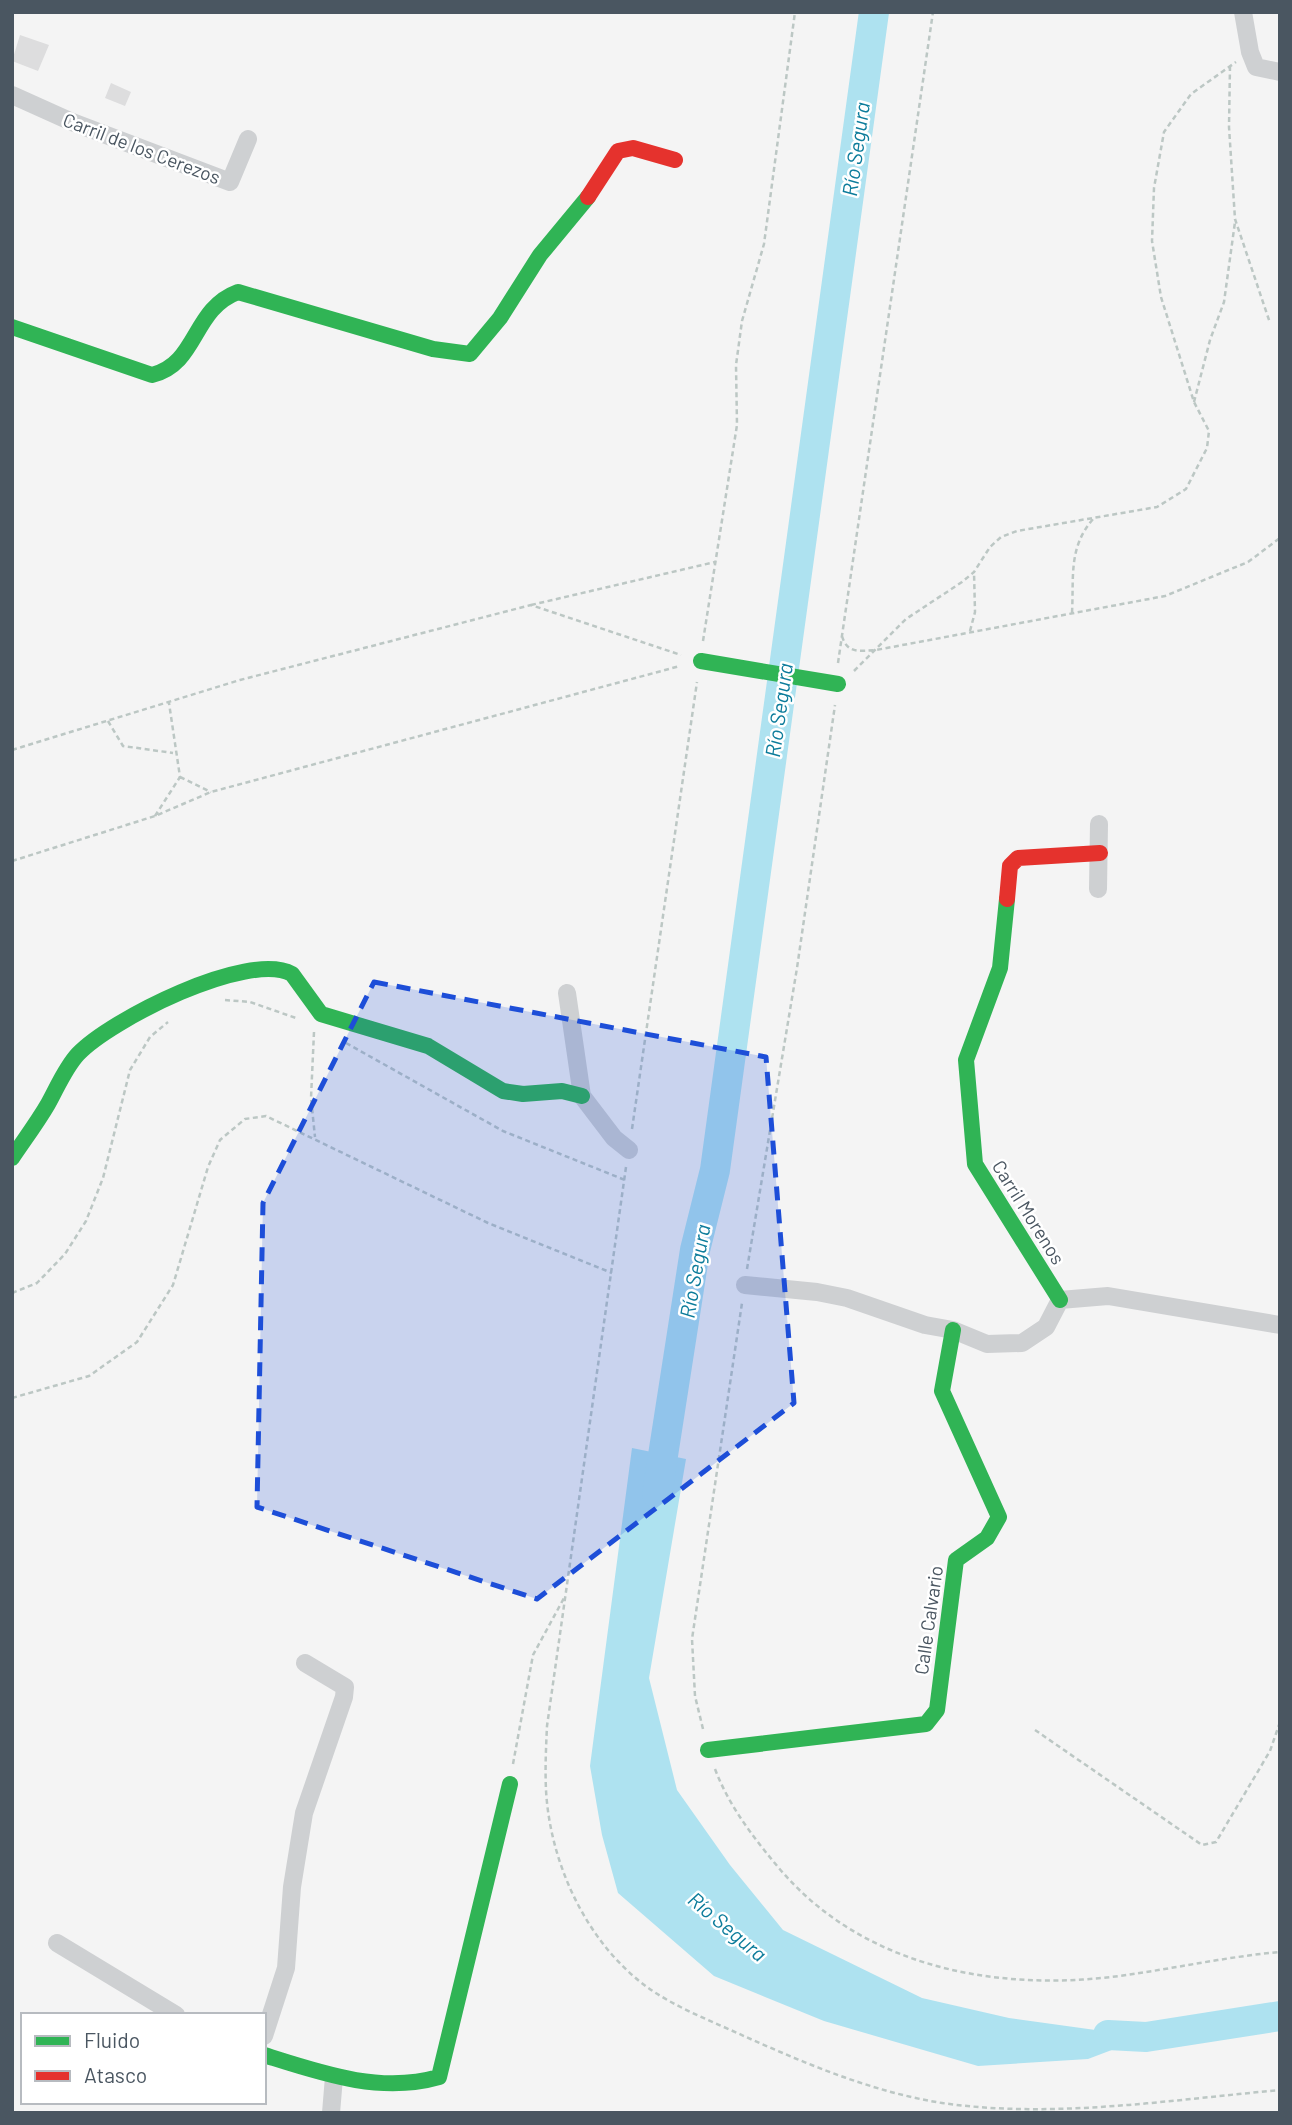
<svg xmlns="http://www.w3.org/2000/svg" width="1292" height="2125" font-family="Barlow,sans-serif">
<style>
.water{fill:#aee2f0}
.lines{fill:none;stroke-linecap:round;stroke-linejoin:round}
.river{stroke:#aee2f0;stroke-width:30}
.building{fill:#ddddde}
.path{stroke:#bcc7c4;stroke-width:2.5;stroke-dasharray:5 3.5;stroke-linecap:butt}
.street{stroke:#ced0d2;stroke-width:18}
.fast{stroke:#30b455;stroke-width:16}
.jam{stroke:#e5322d;stroke-width:16}
.marked{fill:#1d4ed8;fill-opacity:0.2;stroke:#1d4ed8;stroke-width:5;stroke-dasharray:14 9;stroke-linejoin:round}
.labels{text-anchor:middle;dominant-baseline:central;stroke-width:5;stroke-linejoin:round;paint-order:stroke}
.street-label{font-size:19px;fill:#4a5661;stroke:#fff}
.water-label{font-size:21px;font-style:italic;fill:#0c7c9b;stroke:#fff}
</style>
<rect width="100%" height="100%" fill="#f4f4f4"/>
<path class="water" d="M 632,1448 L 686,1459 L 649,1678 L 677,1790 L 730,1865 L 783,1930 L 922,1998 L 1009,2018 L 1146,2037 L 1088,2059 L 978,2066 L 824,2021 L 714,1976 L 618,1893 L 602,1835 L 590,1766 Z"/>
<g class="lines">
<path class="river" d="M 657,1494 L 695,1250 L 715,1170 L 874,12
M 1108,2035 L 1146,2037 L 1280,2016"/>
</g>
<path class="building" d="M 20,35 L 49,45 L 38,71 L 12,61 Z
M 111,83 L 131,92 L 125,106 L 105,98 Z"/>
<g class="lines">
<path class="path" d="M 1230,66 L 1229,127 L 1235,219 L 1270,323
M 1194,402 L 1210,340 L 1224,302 L 1235,222
M 531,605 L 715,562
M 1072,613 C 1074,576 1068,547 1094,518
M 970,631 L 975,612 L 974,572
M 842,636 C 847,654 860,651 876,650 L 1165,596 L 1248,562 L 1280,538
M 703,641 L 737,425 L 736,365 L 742,321 L 764,244 L 795,12
M 838,663 L 933,12
M 854,671 L 906,619 L 962,582 L 974,572 L 990,547 L 1001,537 L 1017,531 L 1157,507 L 1186,489 L 1207,448 L 1209,431 L 1194,402 L 1161,297 L 1152,241 L 1154,188 L 1164,132 L 1191,94 L 1236,62
M 108,721 L 123,746 L 173,753
M 12,750 L 240,680 L 531,605 L 681,655
M 180,777 L 211,792
M 155,816 L 180,777 L 169,703
M 12,861 L 155,816 L 211,792 L 680,666
M 225,1000 L 250,1002 L 296,1018
M 314,1032 L 311,1098 L 315,1137
M 346,1043 L 503,1131 L 625,1180
M 632,1129 L 697,682
M 626,1167 L 547,1726 C 546,1747 545,1769 546,1790 C 550,1864 587,1943 647,1987 C 676,2008 714,2022 746,2037 C 809,2065 873,2092 942,2103 C 1053,2119 1169,2100 1280,2090
M 747,1269 L 797,968 L 835,705
M 12,1293 L 37,1283 L 65,1254 L 86,1221 L 103,1178 L 130,1070 L 150,1037 L 168,1022
M 12,1398 L 89,1376 L 137,1342 L 173,1285 L 208,1167 L 220,1140 L 245,1119 L 266,1116 L 488,1223 L 612,1273
M 703,1729 L 695,1696 L 692,1639 L 742,1303
M 1035,1730 L 1202,1845 L 1216,1842 L 1270,1751 L 1280,1722
M 513,1764 L 533,1655 L 564,1598
M 715,1769 C 729,1806 753,1837 778,1867 C 860,1965 989,1991 1111,1977 C 1168,1970 1223,1957 1280,1952"/>
<path class="street" d="M 1243,12 L 1250,52 L 1256,67 L 1280,72
M 12,95 L 72,122 L 230,182 L 248,139
M 1098,889 L 1099,824
M 567,993 L 582,1096 L 614,1138 L 629,1150
M 745,1285 L 817,1292 L 847,1298 L 925,1325 L 953,1330 L 987,1344 L 1022,1343 L 1046,1327 L 1060,1300 L 1108,1296 L 1280,1325
M 57,1943 L 176,2015
M 264,2036 L 286,1968 L 292,1887 L 304,1813 L 344,1697 L 345,1687 L 305,1663
M 331,2113 L 334,2077"/>
<path class="fast" d="M 12,327 L 152,375 C 198,364 192,309 238,292 L 433,349 L 470,354 L 500,318 L 540,255 L 588,197
M 701,661 L 838,684
M 1007,899 L 1000,968 L 966,1060 L 975,1164 L 1060,1300
M 12,1158 C 24,1140 37,1123 48,1104 C 57,1088 65,1068 78,1054 C 110,1020 248,950 292,974 L 321,1014 L 428,1046 L 503,1091 L 523,1094 L 562,1091 L 582,1096
M 708,1750 L 926,1724 L 937,1710 L 956,1560 L 987,1538 L 999,1517 L 942,1391 L 953,1330
M 264,2055 C 321,2073 380,2094 439,2077 L 510,1784"/>
<path class="jam" d="M 588,197 L 618,151 L 633,148 L 675,160
M 1007,899 L 1010,866 L 1018,858 L 1100,853"/>
</g>
<path class="marked" d="M 374,982 L 766,1057 L 794,1403 L 537,1599 L 257,1507 L 263,1203 Z"/>
<g class="labels">
<g class="street-label">
<text transform="translate(142 148) rotate(21)">Carril de los Cerezos</text>
<text transform="translate(1029 1212) rotate(58)">Carril Morenos</text>
<text transform="translate(928 1620) rotate(-82)">Calle Calvario</text>
</g>
<g class="water-label">
<text transform="translate(855 149) rotate(-82)">Río Segura</text>
<text transform="translate(778 710) rotate(-82)">Río Segura</text>
<text transform="translate(694 1271) rotate(-80)">Río Segura</text>
<text transform="translate(728 1926) rotate(40)">Río Segura</text>
</g>
</g>
<rect width="1292" height="2125" fill="none" stroke="#4a5661" stroke-width="28"/>
<rect x="21" y="2013" width="245" height="91" fill="#ffffff" stroke="#b7bbc0" stroke-width="2"/>
<rect x="35" y="2036" width="35" height="10" fill="#30b455" stroke="#b7bbc0" stroke-width="2"/>
<text x="84" y="2048" font-size="21" fill="#4a5661">Fluido</text>
<rect x="35" y="2071" width="35" height="10" fill="#e5322d" stroke="#b7bbc0" stroke-width="2"/>
<text x="84" y="2083" font-size="21" fill="#4a5661">Atasco</text>
</svg>
